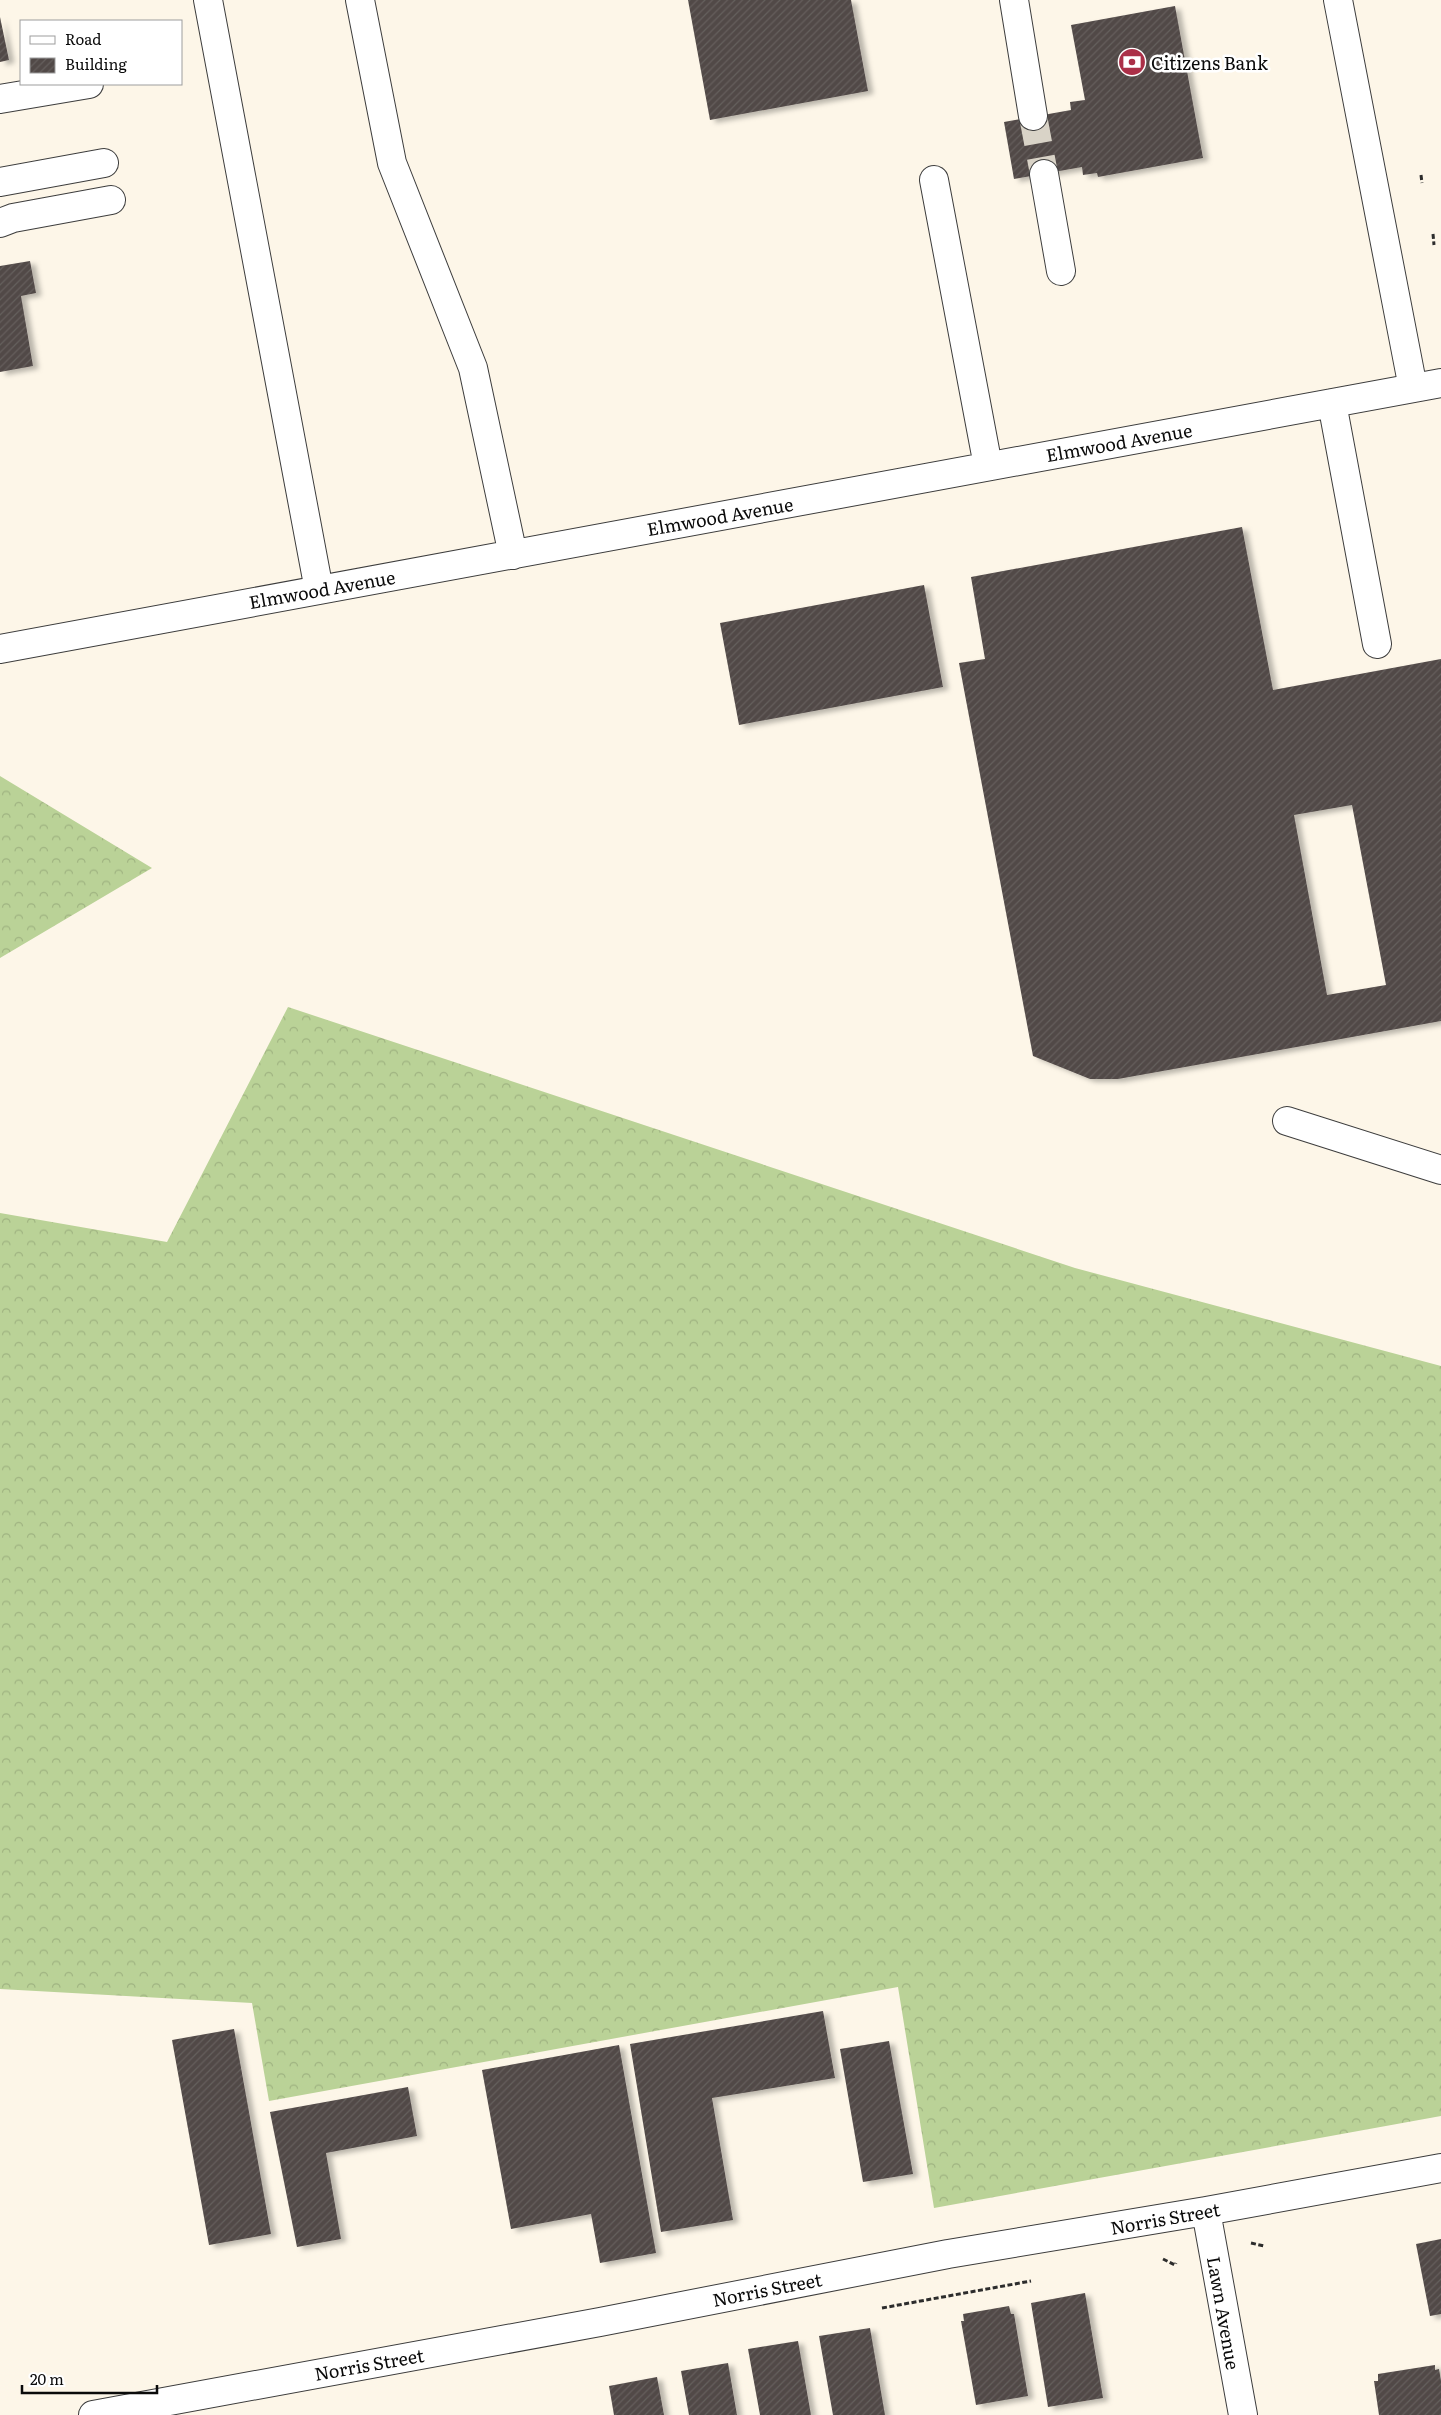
<svg xmlns="http://www.w3.org/2000/svg" width="1441" height="2415" font-family="Literata,serif">
<style>
.forest{fill:url(#forest-crowns)}
.building{fill:url(#building-hatch);fill-rule:evenodd;filter:url(#shadow)}
.lines{fill:none;stroke-linecap:round;stroke-linejoin:round}
.minor-tunnel{stroke:#d9d3c7;stroke-width:28;stroke-dasharray:28 14;stroke-linecap:butt}
.minor-casing{stroke:#3d3d3d;stroke-width:30}
.path{stroke:#2c2c2c;stroke-width:3;stroke-dasharray:5 2.5;stroke-linecap:butt}
.minor{stroke:#fff;stroke-width:28}
.labels{text-anchor:middle;dominant-baseline:central;stroke-width:5;stroke-linejoin:round;paint-order:stroke}
.poi-label{font-size:18px;fill:#0a0a0a;stroke:#fff;text-anchor:start}
.street-label{font-size:18px;fill:#0a0a0a;stroke:#fff}
</style>
<defs>
<pattern id="forest-crowns" width="20" height="18" patternUnits="userSpaceOnUse" patternTransform="scale(1.25)"><rect width="20" height="18" fill="#bad297"/><path d="M2 6a3 3 0 1 1 6 0M12 15a3 3 0 1 1 6 0" fill="none" stroke="#9fb381"/></pattern>
<pattern id="building-hatch" width="6" height="6" patternUnits="userSpaceOnUse" patternTransform="scale(1.25)"><rect width="6" height="6" fill="#514947"/><path d="M-1 1l2-2M0 6l6-6M5 7l2-2" fill="none" stroke="#655f5d"/></pattern>
<filter id="shadow"><feDropShadow dx="5.5" dy="3" stdDeviation="2.5" flood-color="#0004"/></filter>
</defs>
<rect width="100%" height="100%" fill="#fdf6e8"/>
<path class="forest" d="M 0,776 L 152,868 L 0,958 Z
M 288,1007 L 1075,1268 L 1441,1366 L 1441,2116 L 934,2208 L 898,1987 L 269,2101 L 252,2003 L 0,1989 L 0,1213 L 167,1242 Z"/>
<path class="building" d="M 688,0 L 851,0 L 868,91 L 710,120 Z
M 1175,6 L 1203,158 L 1098,177 L 1097,173 L 1083,175 L 1082,167 L 1014,179 L 1004,122 L 1071,110 L 1070,102 L 1085,100 L 1071,25 Z
M 0,17 L 9,60 L 0,62 Z
M 30,261 L 36,293 L 21,296 L 33,366 L 0,372 L 0,266 Z
M 1242,527 L 1273,690 L 1441,659 L 1441,1021 L 1118,1079 L 1090,1079 L 1033,1056 L 959,663 L 985,659 L 971,577 ZM 1352,805 L 1386,985 L 1327,995 L 1294,815 Z
M 924,585 L 943,687 L 739,725 L 720,623 Z
M 823,2011 L 835,2078 L 712,2098 L 733,2220 L 661,2232 L 630,2044 Z
M 234,2029 L 271,2234 L 209,2245 L 172,2040 Z
M 889,2041 L 913,2174 L 863,2182 L 840,2049 Z
M 619,2045 L 656,2253 L 600,2263 L 591,2214 L 511,2229 L 482,2070 Z
M 408,2087 L 417,2136 L 326,2153 L 341,2239 L 297,2247 L 270,2112 Z
M 1441,2239 L 1441,2314 L 1430,2316 L 1416,2244 Z
M 1085,2293 L 1103,2398 L 1048,2407 L 1031,2303 Z
M 1009,2306 L 1011,2314 L 1014,2314 L 1028,2396 L 976,2405 L 961,2321 L 964,2321 L 963,2314 Z
M 870,2328 L 885,2415 L 833,2415 L 819,2336 Z
M 798,2341 L 811,2415 L 760,2415 L 748,2349 Z
M 728,2363 L 737,2415 L 689,2415 L 681,2371 Z
M 1435,2365 L 1435,2370 L 1439,2369 L 1441,2381 L 1441,2415 L 1379,2415 L 1374,2381 L 1378,2381 L 1378,2374 Z
M 657,2377 L 664,2415 L 614,2415 L 609,2386 Z"/>
<g class="lines">
<path class="minor-tunnel" d="M 1033,116 L 1044,174"/>
<g class="minor-casing">
<path id="minor" d="M 208,0 L 319,590
M 360,0 L 392,163 L 473,368 L 513,555
M 1014,0 L 1033,116
M 1338,0 L 1413,388
M 0,99 L 89,84
M 1044,174 L 1061,271
M 934,180 L 988,466
M 0,182 L 104,163
M 0,223 L 13,218 L 111,200
M 1332,403 L 1377,644
M 0,649 L 1441,383
M 1287,1121 L 1441,1170
M 1206,2211 L 1243,2415
M 93,2415 L 600,2322 L 948,2254 L 1206,2211 L 1441,2168"/>
</g>
<path class="path" d="M 1421,175 L 1422,183
M 1433,234 L 1434,245
M 1251,2243 L 1264,2246
M 1163,2259 L 1175,2265 L 1176,2263
M 882,2308 L 1031,2281"/>
<use href="#minor" class="minor"/>
</g>
<defs>
<g id="bank-disc" transform="scale(1.4375)"><circle r="9.5" fill="#ab3048" stroke="#fff"/><path d="M-6-4H6V4H-6ZM0-2.3a2.3 2.3 0 1 0 0 4.6a2.3 2.3 0 1 0 0-4.6Z" fill="#fff"/></g>
</defs>
<g fill-rule="evenodd">
<use href="#bank-disc" x="1132" y="62"/>
</g>
<g class="labels">
<g class="poi-label">
<text x="1151" y="62">Citizens Bank</text>
</g>
<g class="street-label">
<text transform="translate(1119 442) rotate(-10)">Elmwood Avenue</text>
<text transform="translate(720 516) rotate(-10)">Elmwood Avenue</text>
<text transform="translate(322 589) rotate(-10)">Elmwood Avenue</text>
<text transform="translate(1165 2218) rotate(-10)">Norris Street</text>
<text transform="translate(767 2289) rotate(-11)">Norris Street</text>
<text transform="translate(1224 2313) rotate(80)">Lawn Avenue</text>
<text transform="translate(369 2364) rotate(-10)">Norris Street</text>
</g>
</g>
<rect x="20" y="20" width="162" height="65" fill="#ffffff" stroke="#9d9d9d"/>
<rect x="30" y="36" width="25" height="8" fill="#ffffff" stroke="#9d9d9d"/>
<text x="65" y="45" font-size="15" fill="#0a0a0a">Road</text>
<rect x="30" y="58" width="25" height="15" fill="url(#building-hatch)" stroke="#9d9d9d"/>
<text x="65" y="70" font-size="15" fill="#0a0a0a">Building</text>
<path d="M22 2385v8h135v-8" fill="none" stroke="#0a0a0a" stroke-width="2.5"/>
<text x="30" y="2385" font-size="15" fill="#0a0a0a" stroke="#ffffff" stroke-width="4" paint-order="stroke">20 m</text>
</svg>
